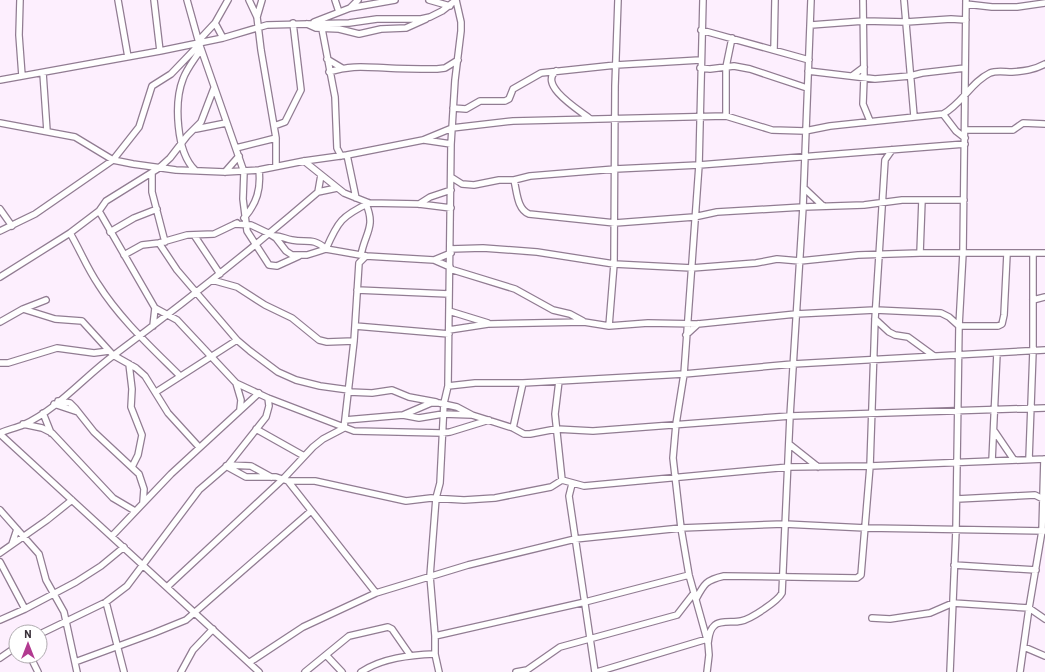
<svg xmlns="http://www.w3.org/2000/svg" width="1045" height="672" font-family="Barlow,sans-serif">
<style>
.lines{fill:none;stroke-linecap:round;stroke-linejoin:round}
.minor-casing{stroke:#917c92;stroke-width:8}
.minor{stroke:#fff;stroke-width:5.5}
</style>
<rect width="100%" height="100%" fill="#fdeffe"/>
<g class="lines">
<g class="minor-casing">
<path id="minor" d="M 20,0 L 19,35 L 22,76
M 118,0 L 128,57
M 154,0 L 160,51
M 187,0 L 199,43 L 244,172 L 243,199 L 247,231 L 269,265 L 277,266 L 299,256
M 249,0 L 257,17 L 261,50 L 276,138 L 276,166
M 335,0 L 339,12
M 429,0 L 450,6
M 703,0 L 699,165 L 684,374 L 676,424 L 673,458 L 681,528 L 689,575 L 708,643 L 709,655 L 707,672
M 863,0 L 864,78 L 863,104 L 870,121
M 904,0 L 914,116
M 966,4 L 992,7 L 1017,7 L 1045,3
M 350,8 L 358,0
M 257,17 L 262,0
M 314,22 L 350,8 L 395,0
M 215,23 L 223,38
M 307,24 L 316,28 L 339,29 L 359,34 L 381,29 L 406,28 L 426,19
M 811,25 L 864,21 L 906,22 L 951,19 L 966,20
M 322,29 L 335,97 L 337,148 L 341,156
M 701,30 L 809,60
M 201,43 L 201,38 L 215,23 L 228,0
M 774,50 L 775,0
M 327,59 L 342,68
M 700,68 L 710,69 L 734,66 L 750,69 L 807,88
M 556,71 C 538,85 579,110 589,118
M 808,71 L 875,79 L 910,76 L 922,73 L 965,68
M 329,72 C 351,65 364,67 387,68 C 403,69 420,69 437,69 L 445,68 L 458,60
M 43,73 L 47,131
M 852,76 L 864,67
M 0,80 L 160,51 L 223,38 L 267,25 L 349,23 L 377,19 L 421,19 L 430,17 L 442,11 L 456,0
M 453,108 L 466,109 L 480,101 L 505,101 L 509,99 L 513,89 L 541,73 L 616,65 L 700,60
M 943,114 L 956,131 L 965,138
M 726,116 L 726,67 L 732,38
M 0,123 L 75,137 L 113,160 L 133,164 L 176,170 L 225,172 L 259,170 L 304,161 L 347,155 L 423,140 L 452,128 L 513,121 L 726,116 L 772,130 L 805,131 L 830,126 L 943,114 C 962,104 971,82 990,73 C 997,70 1005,72 1012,72 C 1024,71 1034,70 1045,64
M 274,126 L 285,122 L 301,90 L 293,23
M 196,129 L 226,123
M 965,130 L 1013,130 L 1023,123 L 1045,124
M 424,140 L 451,144
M 236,148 L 276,138
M 347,155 L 356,198
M 304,161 L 344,193 L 369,203 L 419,204 L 451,208
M 195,170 C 176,152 174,102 183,79 C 187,68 195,59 201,49
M 225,172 L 239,156
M 152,174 L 152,192 L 165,242
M 451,177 L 462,184 L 474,185 L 499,180 L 514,180 L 530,176 L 615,169 L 699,165 L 965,144
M 514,180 C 517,192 517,209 529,214 L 615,223 L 694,217 L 717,212 L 803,207 L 864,205 L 902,200 L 964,200
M 804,188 L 823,206
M 318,192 L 321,175
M 419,204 L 430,197 L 451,190
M 0,209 L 12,226
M 99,211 L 155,308 L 177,320 L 236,383 L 268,398 L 354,431 L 442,433 L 450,432 L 489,420
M 244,218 C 257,203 261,189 259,170
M 235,224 L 251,225 L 268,233 L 276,238 L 286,251 L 292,255 L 307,255 L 326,249 L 366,256 L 434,260 L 450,267
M 0,231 L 35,214 L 113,160 L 139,127 L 152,86 L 171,74 L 195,49 L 200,46
M 110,232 L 134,218 L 157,209
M 70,233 C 80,250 87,268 98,284 C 120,319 151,347 180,376
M 194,235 L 220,274
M 273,236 C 280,235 285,239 292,240 C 306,243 313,237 326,249
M 159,243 L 177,270 L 237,340 L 250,351 L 278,372 L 296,380 L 320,386 L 349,390
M 326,249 C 338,221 342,216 369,203
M 450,249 L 483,248 L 537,252 L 614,264 L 692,268 L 756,263 L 777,259 L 800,261 L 858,255 L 920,253 L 1045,253
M 920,253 L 922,200
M 124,255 L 142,245 L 159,243 L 187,235 L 214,234 L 237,223
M 361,255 C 365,233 376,227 366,204
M 434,260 L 451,253
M 450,269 L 515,289 L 553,310 L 570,314 L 583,321
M 0,277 L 70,233 L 99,211 L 106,201 L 159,168 L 170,158 L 187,136 L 201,122 L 214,88
M 212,280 L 237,287 L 265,305 L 292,318 L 319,340 L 327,342 L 354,341
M 357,290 L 449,294
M 1033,300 L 1045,297
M 23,309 L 46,300
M 449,311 L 488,323
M 875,319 L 889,332 L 895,335 L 908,337 L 934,356
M 0,322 L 23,309 L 55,319 L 82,321 L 113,355 L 136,368 L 145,376 L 168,413 L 199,447
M 153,326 L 155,308
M 355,326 L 449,334
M 609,326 L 614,264 L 615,86 L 618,0
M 449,330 L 488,324 L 584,322 L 609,326 L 648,323 L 698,324 L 796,314 L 875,310 L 941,313 L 949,317 L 959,326 L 998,326 L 1002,324 L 1004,315 L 1007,254
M 686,335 L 698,324
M 0,363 L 8,363 L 57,348 L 94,353 L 109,351
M 129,364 L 132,389 L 131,407 L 142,435 L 138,455 L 132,467
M 236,383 L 241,400 L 240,409
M 448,386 L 475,383 L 523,383 L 684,374 L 793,364 L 1045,350
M 156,392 L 237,340
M 349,392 L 372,393 L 392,390 L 409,397 L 436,402
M 58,401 L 70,403 L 75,408 L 94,432 L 139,474 L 144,489 L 143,502
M 54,404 L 78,412
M 43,413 L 51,433
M 403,415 L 419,418 L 443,414 L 472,415 L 513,428 L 524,434 L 530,434 L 556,429 L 593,431 L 790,416 L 1045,408
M 345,420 L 403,415 L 431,403 L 439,403 L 457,407 L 472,415
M 23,424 L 42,428 L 52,433 L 113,498 L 135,511
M 344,428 L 354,341 L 359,263 L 366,256
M 513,428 L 523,383
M 256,429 L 304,456
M 995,432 L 1014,460
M 0,433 C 7,430 15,428 23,425 C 58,409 84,377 114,355 C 184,303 252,249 318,192 L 337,188
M 0,434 L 259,672
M 789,444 L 818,467
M 1029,459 L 1033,351 L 1033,254
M 992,461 L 997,353
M 228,465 L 251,466 L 271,477
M 226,466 L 246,477 L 276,477 L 288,481 L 376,593
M 562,480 L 584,486 L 789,467 L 870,466 L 1045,459
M 288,481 L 315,481 L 406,501 L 431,498 L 464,500 L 495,498 L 551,487 L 562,480 L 555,414 L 559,381
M 572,484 L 569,496 L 595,672
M 957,499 L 1035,495 L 1043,499
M 0,510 L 39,554 L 46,580 L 64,612 L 77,672
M 112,536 L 171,474 L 259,393
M 12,544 L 17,529
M 0,553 L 47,520 L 72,500
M 0,562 L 25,609 L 0,620
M 954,565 L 1036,570
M 167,587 L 284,478 L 313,447 L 323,439 L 344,428
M 696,599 C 704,584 706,580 724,576 L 857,578 L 861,575 L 870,466 L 875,319 L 885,160 L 892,150
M 106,602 L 124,672
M 25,609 L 76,582 L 101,566 L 124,547
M 872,618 L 890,619 L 930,613 L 953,603 L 1029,608 L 1042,531 L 1044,459
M 40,634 L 106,602 L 127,586 L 199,490 L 228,465 L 266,417 L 269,406 L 268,398
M 435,636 L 585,602 L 689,575
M 708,643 C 709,638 709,630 714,626 C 719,620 733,623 741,621 C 751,619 778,601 782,593 L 790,416 L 803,207 L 811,0
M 1024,647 L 1045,656
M 326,655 L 342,672
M 30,656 L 38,672
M 0,658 L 16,647
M 75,662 L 154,633 L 186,620 L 311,511
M 250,662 L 303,627 L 376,593 L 468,565 L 575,539 L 681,528 L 784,524 L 866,528 L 1045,531
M 181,672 L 193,650 L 213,629
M 305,672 L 349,636 L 388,627 L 392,629 L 410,655
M 361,672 C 382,658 410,655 435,654
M 439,672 L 435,654 L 435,636 L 430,576 L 436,498 L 440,483 L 444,403 L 448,386 L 451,144 L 455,80 L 461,31 L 461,22 L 456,0
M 516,672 L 527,670 L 560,647 L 677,615 L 694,593
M 597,672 L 707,639
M 950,672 L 956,530 L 959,326 L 963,253 L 966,0
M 1020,672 L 1029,608 L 1045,619"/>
</g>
<use href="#minor" class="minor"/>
</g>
<g transform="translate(28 644)"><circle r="19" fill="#ffffff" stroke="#b0acb0"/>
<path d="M0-3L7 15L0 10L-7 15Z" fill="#b23a90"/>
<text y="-6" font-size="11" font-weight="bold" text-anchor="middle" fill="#393039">N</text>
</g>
</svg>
